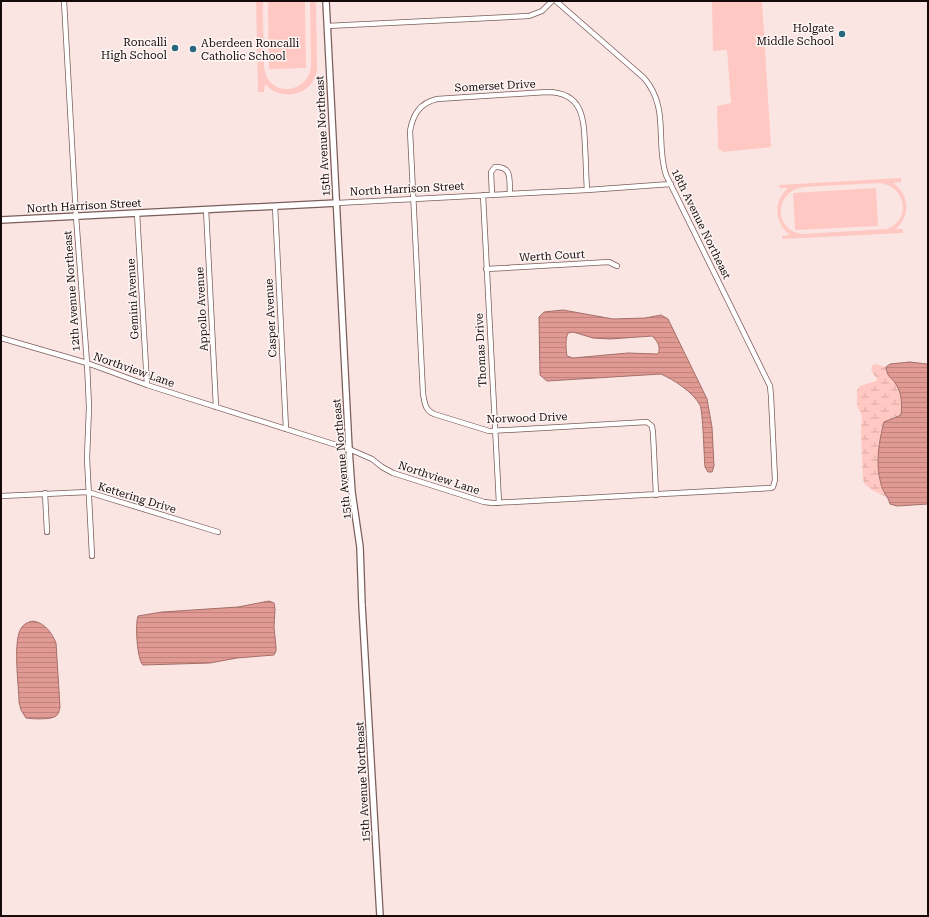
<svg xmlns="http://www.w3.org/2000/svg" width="929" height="917" font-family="'Roboto Serif',serif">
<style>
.wetland{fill:url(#wetland-marsh)}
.garden{fill:#ffc8c2;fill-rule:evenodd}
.water{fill:url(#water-rules);stroke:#a46f6a;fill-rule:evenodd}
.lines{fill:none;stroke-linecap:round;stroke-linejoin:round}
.minor-casing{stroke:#7b5d5a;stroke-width:6}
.tertiary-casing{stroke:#7b5d5a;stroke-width:8}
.minor{stroke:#fff;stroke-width:4.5}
.tertiary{stroke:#fff;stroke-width:5.5}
.poi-dot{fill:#28677d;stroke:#fef6f5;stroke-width:1.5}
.labels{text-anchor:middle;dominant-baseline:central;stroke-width:3;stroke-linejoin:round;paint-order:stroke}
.poi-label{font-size:11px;fill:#150a09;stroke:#fef6f5;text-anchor:end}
.street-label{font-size:11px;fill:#150a09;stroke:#fef6f5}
</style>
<defs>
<pattern id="wetland-marsh" width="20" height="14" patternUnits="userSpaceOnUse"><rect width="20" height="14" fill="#ffc8c2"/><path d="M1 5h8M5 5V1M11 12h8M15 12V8" fill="none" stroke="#daaaa5"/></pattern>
<pattern id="water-rules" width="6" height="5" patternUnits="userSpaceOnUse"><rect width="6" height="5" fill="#e19a93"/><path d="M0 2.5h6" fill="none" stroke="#c0837d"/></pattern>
</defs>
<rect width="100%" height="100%" fill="#fbe5e3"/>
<path class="wetland" d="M 876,364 L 886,367 C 888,380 892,376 897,386 C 902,394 902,406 901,415 L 893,417 L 881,485 L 889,498 C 879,493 867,490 863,480 L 861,430 L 862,416 L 857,405 L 857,390 L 860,386 L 876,381 L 877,378 L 873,374 L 871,368 L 873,365 Z"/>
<path class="garden" d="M 256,1 L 263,1 C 263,16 263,32 264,47 C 264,56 263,67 266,75 C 276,99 310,90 311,65 L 310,1 L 316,1 L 317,71 C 312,96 281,102 265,84 L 264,92 L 258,92 Z
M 268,1 L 305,1 L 306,68 L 269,69 Z
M 713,1 L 762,1 L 771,147 L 723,152 L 718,148 L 717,106 L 731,103 L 727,50 L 713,51 L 712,3 Z
M 901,178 L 901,182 L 893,183 C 909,194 911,215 896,229 L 903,229 L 903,233 L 783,239 L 782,236 L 790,235 C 774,223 773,201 788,188 L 780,188 L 779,185 ZM 879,183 C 905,185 913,219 887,229 L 802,234 C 773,230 774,192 803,187 Z
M 876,188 L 878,226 L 795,230 L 793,193 Z"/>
<path class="water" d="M 563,310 L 613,319 L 645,318 L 661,315 L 668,319 L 707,399 L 712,427 L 714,466 L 712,472 L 708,472 L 705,467 C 704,457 703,411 700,405 C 693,392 674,380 661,374 L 547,381 L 540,375 L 539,317 L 544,312 ZM 573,332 L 593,338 L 610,339 L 652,336 C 658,341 661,348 658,354 L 628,353 L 573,358 L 567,356 C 566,349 565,340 568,333 Z
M 910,362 L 927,364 L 928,366 L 928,504 L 897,506 L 890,504 C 888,496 882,491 881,484 C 875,464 879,441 884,422 L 901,415 C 902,406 902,394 897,386 C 892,376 888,380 886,367 L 890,364 Z
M 269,601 L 274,603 L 275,609 L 274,627 L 276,647 L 276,651 L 274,655 L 237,658 L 210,663 L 143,665 C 137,660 135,624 138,616 L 162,612 L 238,607 Z
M 33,621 C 45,623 52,633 56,643 L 60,707 C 59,711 59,714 56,716 C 51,720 32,719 26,718 L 21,710 L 19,702 C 19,686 12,639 22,627 C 25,623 29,622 33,621 Z"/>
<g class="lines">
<g class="minor-casing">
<path id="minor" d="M 64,1 L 76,216 L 87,363 L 89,407 L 87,458 L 92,556
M 327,26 L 529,16 L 542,11 L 552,1
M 587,190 C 586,176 586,161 585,147 C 584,119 583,92 547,92 L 437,99 C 420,103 413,114 410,131 L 423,394 C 425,404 425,410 434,414 L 489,431 L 647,422 L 652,426 L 653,433 L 656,495
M 483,195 L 499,503
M 492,195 L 491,172 L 495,167 C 513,166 509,181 510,194
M 337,203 L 587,190 L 671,184
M 275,206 L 286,429
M 206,209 L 216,407
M 137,213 L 147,385
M 486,269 L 609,262 L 617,266
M 1,338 L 87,363 L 147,385 L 349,449 L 372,459 L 382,467 L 393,473 L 484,502 L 493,503 L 771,488 L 773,487 L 775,480 L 771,396 L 770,386 L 666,175 C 655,142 670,108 644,78 L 556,1
M 45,493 L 47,532
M 1,496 L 88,492 L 218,532"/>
</g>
<g class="tertiary-casing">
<path id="tertiary" d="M 326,1 L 349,449 L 352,492 L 360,547 L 362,605 L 380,916
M 1,220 L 337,203"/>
</g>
<use href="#minor" class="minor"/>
<use href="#tertiary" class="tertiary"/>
</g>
<g class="poi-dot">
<circle cx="842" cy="34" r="4"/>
<circle cx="175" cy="48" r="4"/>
<circle cx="193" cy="49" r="4"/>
</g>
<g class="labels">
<g class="poi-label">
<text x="834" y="28">Holgate<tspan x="834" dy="13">Middle School</tspan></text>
<text x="167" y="42">Roncalli<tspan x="167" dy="13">High School</tspan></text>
<text x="201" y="43" text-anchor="start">Aberdeen Roncalli<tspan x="201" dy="13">Catholic School</tspan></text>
</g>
<g class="street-label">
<text transform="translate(495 86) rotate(-3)">Somerset Drive</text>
<text transform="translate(323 136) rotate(-93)">15th Avenue Northeast</text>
<text transform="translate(407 189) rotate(-3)">North Harrison Street</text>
<text transform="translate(84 206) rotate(-3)">North Harrison Street</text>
<text transform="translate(701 224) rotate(64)">18th Avenue Northeast</text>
<text transform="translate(552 256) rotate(-3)">Werth Court</text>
<text transform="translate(72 291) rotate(-94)">12th Avenue Northeast</text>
<text transform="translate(133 299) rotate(-93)">Gemini Avenue</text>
<text transform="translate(202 309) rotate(-93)">Appollo Avenue</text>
<text transform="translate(271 318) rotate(-93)">Casper Avenue</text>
<text transform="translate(481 350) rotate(-93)">Thomas Drive</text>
<text transform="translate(134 370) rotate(19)">Northview Lane</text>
<text transform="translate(527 418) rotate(-2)">Norwood Drive</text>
<text transform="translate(342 459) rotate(-95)">15th Avenue Northeast</text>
<text transform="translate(439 478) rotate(18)">Northview Lane</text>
<text transform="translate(137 498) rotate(17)">Kettering Drive</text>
<text transform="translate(363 782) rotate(-93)">15th Avenue Northeast</text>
</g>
</g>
<rect width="929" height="917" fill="none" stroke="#150a09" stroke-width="4"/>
</svg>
